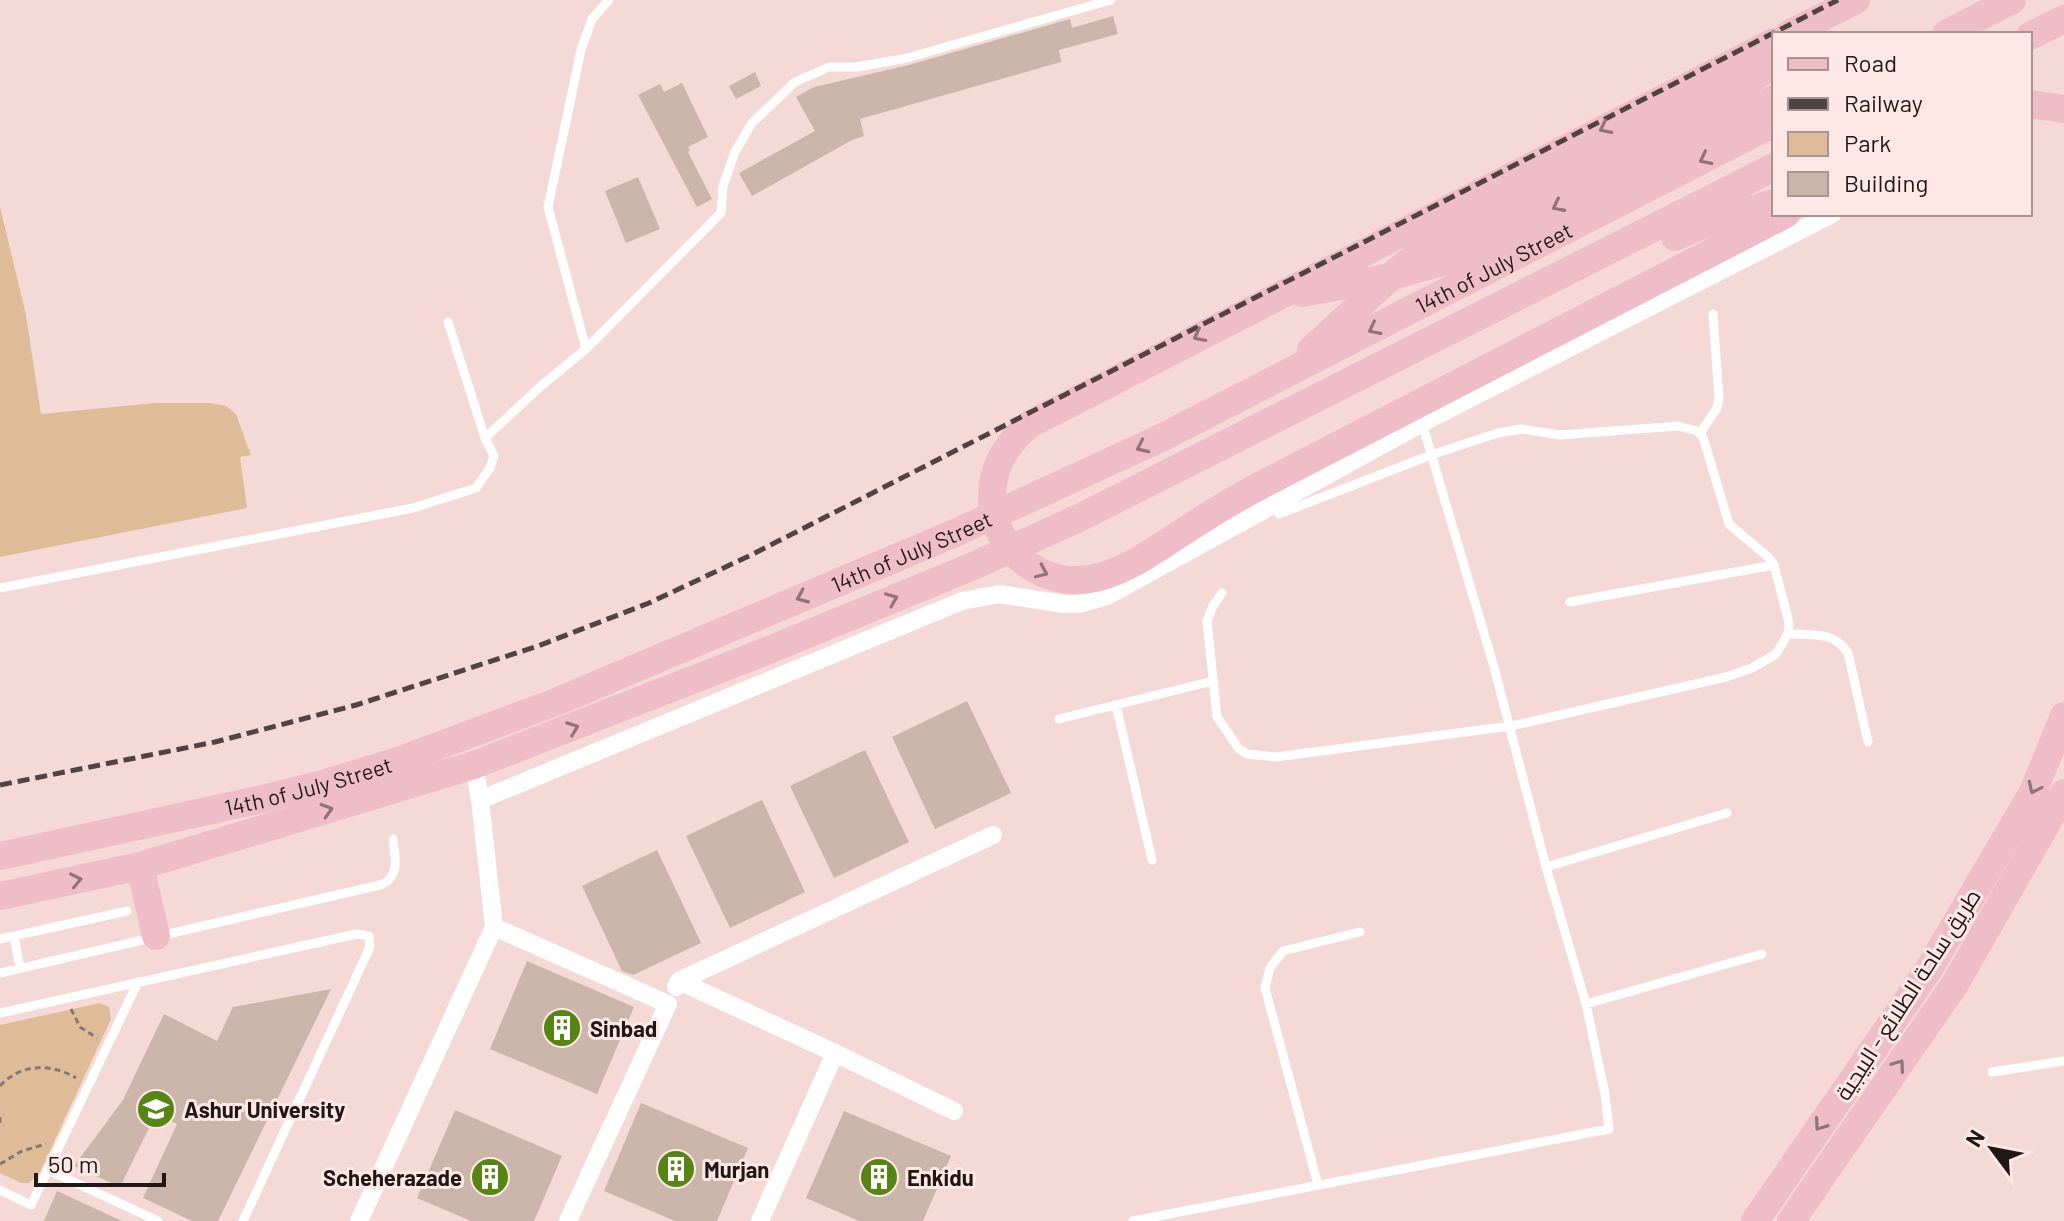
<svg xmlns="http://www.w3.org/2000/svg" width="2064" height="1221" font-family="Barlow,Cairo,sans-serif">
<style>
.green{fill:#dfbc98}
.building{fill:#cbb4aa}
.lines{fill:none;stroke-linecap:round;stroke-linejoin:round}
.path{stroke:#897775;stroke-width:3;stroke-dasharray:6 4;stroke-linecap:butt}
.service{stroke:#fff;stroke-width:9}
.minor{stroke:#fff;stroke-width:18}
.primary{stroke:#eebdc8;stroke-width:28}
.rail{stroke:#504341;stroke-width:5;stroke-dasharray:12 6;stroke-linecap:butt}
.oneway{stroke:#917278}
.labels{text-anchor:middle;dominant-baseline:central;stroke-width:6;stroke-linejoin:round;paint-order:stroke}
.street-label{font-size:22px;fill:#201716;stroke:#fee8e6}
.poi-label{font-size:22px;font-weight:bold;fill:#201716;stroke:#fee8e6;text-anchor:start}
</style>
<rect width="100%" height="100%" fill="#f4d9d6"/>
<path class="green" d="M 0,207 L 26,315 L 41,414 L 155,403 L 210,403 L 226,406 L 236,414 L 251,455 L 240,457 L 247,508 L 0,557 Z
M 100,1003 L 109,1007 L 111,1019 L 40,1172 L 29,1183 L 21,1183 L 0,1173 L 0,1025 Z"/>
<path class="building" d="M 1113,16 L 1118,34 L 1059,50 L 1061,62 L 860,119 L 864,136 L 852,140 L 752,196 L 739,173 L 815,131 L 796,97 L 814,87 L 909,65 L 1070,19 L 1072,28 Z
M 755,72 L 761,86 L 736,99 L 729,86 Z
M 682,83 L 708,137 L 688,147 L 690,150 L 688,152 L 712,199 L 697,207 L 638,95 L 660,84 L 664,92 Z
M 638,177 L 660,229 L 626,243 L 605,191 Z
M 967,701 L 1011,793 L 935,829 L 892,737 Z
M 865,750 L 909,842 L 834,878 L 790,786 Z
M 762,800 L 805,892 L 730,928 L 686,836 Z
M 657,850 L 701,943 L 633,975 L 622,971 L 582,886 Z
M 527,961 L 634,1007 L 597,1094 L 490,1049 Z
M 331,989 L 218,1221 L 192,1221 L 143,1198 L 177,1124 L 156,1114 L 120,1187 L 74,1166 L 123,1100 L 164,1014 L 217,1041 L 233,1007 Z
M 641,1103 L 748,1148 L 717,1221 L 675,1221 L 604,1191 Z
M 455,1110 L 562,1156 L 534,1221 L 471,1221 L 417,1198 Z
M 844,1111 L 951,1156 L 923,1221 L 859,1221 L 806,1198 Z
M 57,1191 L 122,1221 L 44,1221 Z"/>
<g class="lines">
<path class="path" d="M 71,1009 L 80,1027 L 97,1038
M 0,1086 C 21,1063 51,1063 76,1078
M 0,1117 L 0,1124
M 0,1164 L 22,1151 L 46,1144"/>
<path class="service" d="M 448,322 L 485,438
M 586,349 L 548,207 L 581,50 L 592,19 L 609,0
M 1700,433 L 1717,408 L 1719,399 L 1713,314
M 0,588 L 413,508 L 476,488 L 490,468 L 494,456 L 485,438 L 541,386 L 586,349 L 721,213 L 723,186 L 735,152 L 752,123 L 795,82 L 829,67 L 857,67 L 907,58 L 1111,0
M 1222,593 L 1213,606 L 1207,621 L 1217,717 L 1239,749 L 1247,754 L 1276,757 L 1511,726 L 1726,677 L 1752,668 L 1776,654 L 1788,634 L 1789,623 L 1774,565 L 1768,557 L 1729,524 L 1703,437 L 1697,431 L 1678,426 L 1560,435 L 1521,429 L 1498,433 L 1431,455 L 1279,514
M 1570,602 L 1774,565
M 1788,634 C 1812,635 1834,631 1848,653 L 1868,742
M 1116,705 L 1152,860
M 1059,719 L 1213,681
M 1546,867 L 1727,813
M 14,936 L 20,968
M 0,939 L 127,911
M 0,973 L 380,885 C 401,877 395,857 393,839
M 1586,1004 L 1762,954
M 0,1013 L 343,937 L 357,934 L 369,936 L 370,947 L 243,1221
M 1992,1072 L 2064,1061
M 48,1170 L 158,1221
M 1318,1185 L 1265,988 L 1270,968 L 1283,951 L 1360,932
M 0,1190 L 31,1205 L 138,982
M 1133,1221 L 1609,1129 L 1605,1094 L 1586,1004 L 1546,867 L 1494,667 L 1422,423"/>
<path class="minor" d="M 480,800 L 962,601 L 999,594 L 1064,604 L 1079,604 L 1107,596 L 1422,423 L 1832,214
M 494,927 L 668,1004 L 568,1221
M 679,981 L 993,835
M 676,987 L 679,981 L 835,1053
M 359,1221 L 494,927 L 480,800 L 474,765
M 760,1221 L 835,1053 L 954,1111"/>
<g class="primary">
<path d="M 1789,34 L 1856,0"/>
<path d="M 1946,34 L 2012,0"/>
<path d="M 2030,36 L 2064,19"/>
<path d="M 1774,42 L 1030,424 C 1004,445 988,474 993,509 C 996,529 1007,548 1023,561 C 1082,607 1139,560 1189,528 C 1215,511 1242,495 1269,481 L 1786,214"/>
<path d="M 2030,104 L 2064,109"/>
<path d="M 1675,237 L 1717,219 L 1774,203"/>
<path d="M 1302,293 L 1381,279 L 1446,261 L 1774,99"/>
<path d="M 1311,350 L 1398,270 L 1429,247 L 1468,224 L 1741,86 L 1774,64"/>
<path id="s1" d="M 0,856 L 258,800 L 326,783 L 395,762 L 556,702 L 955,533 L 1161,438 L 1774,123"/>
<path d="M 140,866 L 156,936"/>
<path d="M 0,896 L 140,866 L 474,765 L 759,654 L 971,567 L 1081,517 L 1774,167"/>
<path d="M 1755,1221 L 1929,969 L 2033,792 L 2064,716"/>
<path d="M 1791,1221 L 1955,984 L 2064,793"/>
</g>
<path class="rail" d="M 0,785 L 215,742 L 356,705 L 538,646 L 649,603 L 751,555 L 1838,0"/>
</g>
<defs><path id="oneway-chevron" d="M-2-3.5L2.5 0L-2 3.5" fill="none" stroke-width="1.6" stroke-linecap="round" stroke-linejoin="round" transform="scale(2)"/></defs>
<g class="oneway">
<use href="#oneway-chevron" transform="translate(1605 128) rotate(153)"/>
<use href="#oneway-chevron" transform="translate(1705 159) rotate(153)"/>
<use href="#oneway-chevron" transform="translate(1558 206) rotate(153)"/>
<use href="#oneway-chevron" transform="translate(1374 329) rotate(153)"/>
<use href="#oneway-chevron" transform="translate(1199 336) rotate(153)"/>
<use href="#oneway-chevron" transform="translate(1142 447) rotate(155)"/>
<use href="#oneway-chevron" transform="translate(1042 572) rotate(24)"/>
<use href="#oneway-chevron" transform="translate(802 597) rotate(157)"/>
<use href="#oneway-chevron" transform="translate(892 599) rotate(-22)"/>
<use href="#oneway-chevron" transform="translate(573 728) rotate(-21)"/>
<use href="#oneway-chevron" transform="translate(2034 788) rotate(115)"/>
<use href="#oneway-chevron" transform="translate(327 810) rotate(-17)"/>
<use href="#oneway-chevron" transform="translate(76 880) rotate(-12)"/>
<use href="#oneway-chevron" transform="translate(1899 1065) rotate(-55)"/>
<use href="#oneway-chevron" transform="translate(1820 1125) rotate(125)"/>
</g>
<defs>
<g id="building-disc" transform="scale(2)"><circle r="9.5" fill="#578514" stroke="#fee8e6"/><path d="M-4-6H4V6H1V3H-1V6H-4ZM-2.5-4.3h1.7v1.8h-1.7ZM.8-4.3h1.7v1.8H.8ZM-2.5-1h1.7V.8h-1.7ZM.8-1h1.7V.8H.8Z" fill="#fff"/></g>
<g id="university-disc" transform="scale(2)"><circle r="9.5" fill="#578514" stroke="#fee8e6"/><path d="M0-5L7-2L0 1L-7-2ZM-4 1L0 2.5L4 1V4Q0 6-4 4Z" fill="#fff"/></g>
</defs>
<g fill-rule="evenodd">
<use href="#building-disc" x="562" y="1028"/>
<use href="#university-disc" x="156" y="1109"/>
<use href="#building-disc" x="676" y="1169"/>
<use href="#building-disc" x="490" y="1177"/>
<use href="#building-disc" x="879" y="1177"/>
</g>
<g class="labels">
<g class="street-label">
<text stroke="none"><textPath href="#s1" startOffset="1612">14th of July Street</textPath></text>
<text stroke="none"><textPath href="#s1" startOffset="964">14th of July Street</textPath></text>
<text stroke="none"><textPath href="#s1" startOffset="316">14th of July Street</textPath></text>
<text transform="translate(1907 994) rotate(-57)">طريق ساحة الطلائع - البيجية</text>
</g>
<g class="poi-label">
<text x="590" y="1028">Sinbad</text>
<text x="184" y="1109">Ashur University</text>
<text x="704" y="1169">Murjan</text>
<text x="462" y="1177" text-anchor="end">Scheherazade</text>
<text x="907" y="1177">Enkidu</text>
</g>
</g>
<rect x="1772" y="32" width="260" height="184" fill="#fee8e6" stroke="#a59493" stroke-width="2"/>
<rect x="1788" y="58" width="40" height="12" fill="#eebdc8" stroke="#a59493" stroke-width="2"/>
<text x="1844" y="72" font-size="24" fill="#201716">Road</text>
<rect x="1788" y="98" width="40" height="12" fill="#504341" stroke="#a59493" stroke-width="2"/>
<text x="1844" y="112" font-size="24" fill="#201716">Railway</text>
<rect x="1788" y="132" width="40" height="24" fill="#dfbc98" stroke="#a59493" stroke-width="2"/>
<text x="1844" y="152" font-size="24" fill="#201716">Park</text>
<rect x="1788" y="172" width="40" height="24" fill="#cbb4aa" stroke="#a59493" stroke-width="2"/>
<text x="1844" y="192" font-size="24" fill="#201716">Building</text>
<g transform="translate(1992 1149) rotate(302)" stroke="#fee8e6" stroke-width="6" paint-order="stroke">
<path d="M0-6L14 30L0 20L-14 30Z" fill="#201716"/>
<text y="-12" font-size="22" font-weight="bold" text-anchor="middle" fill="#201716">N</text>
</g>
<path d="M36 1173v12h128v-12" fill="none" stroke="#201716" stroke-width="4"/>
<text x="48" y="1173" font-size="24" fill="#201716" stroke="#fee8e6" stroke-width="6" paint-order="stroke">50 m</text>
</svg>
